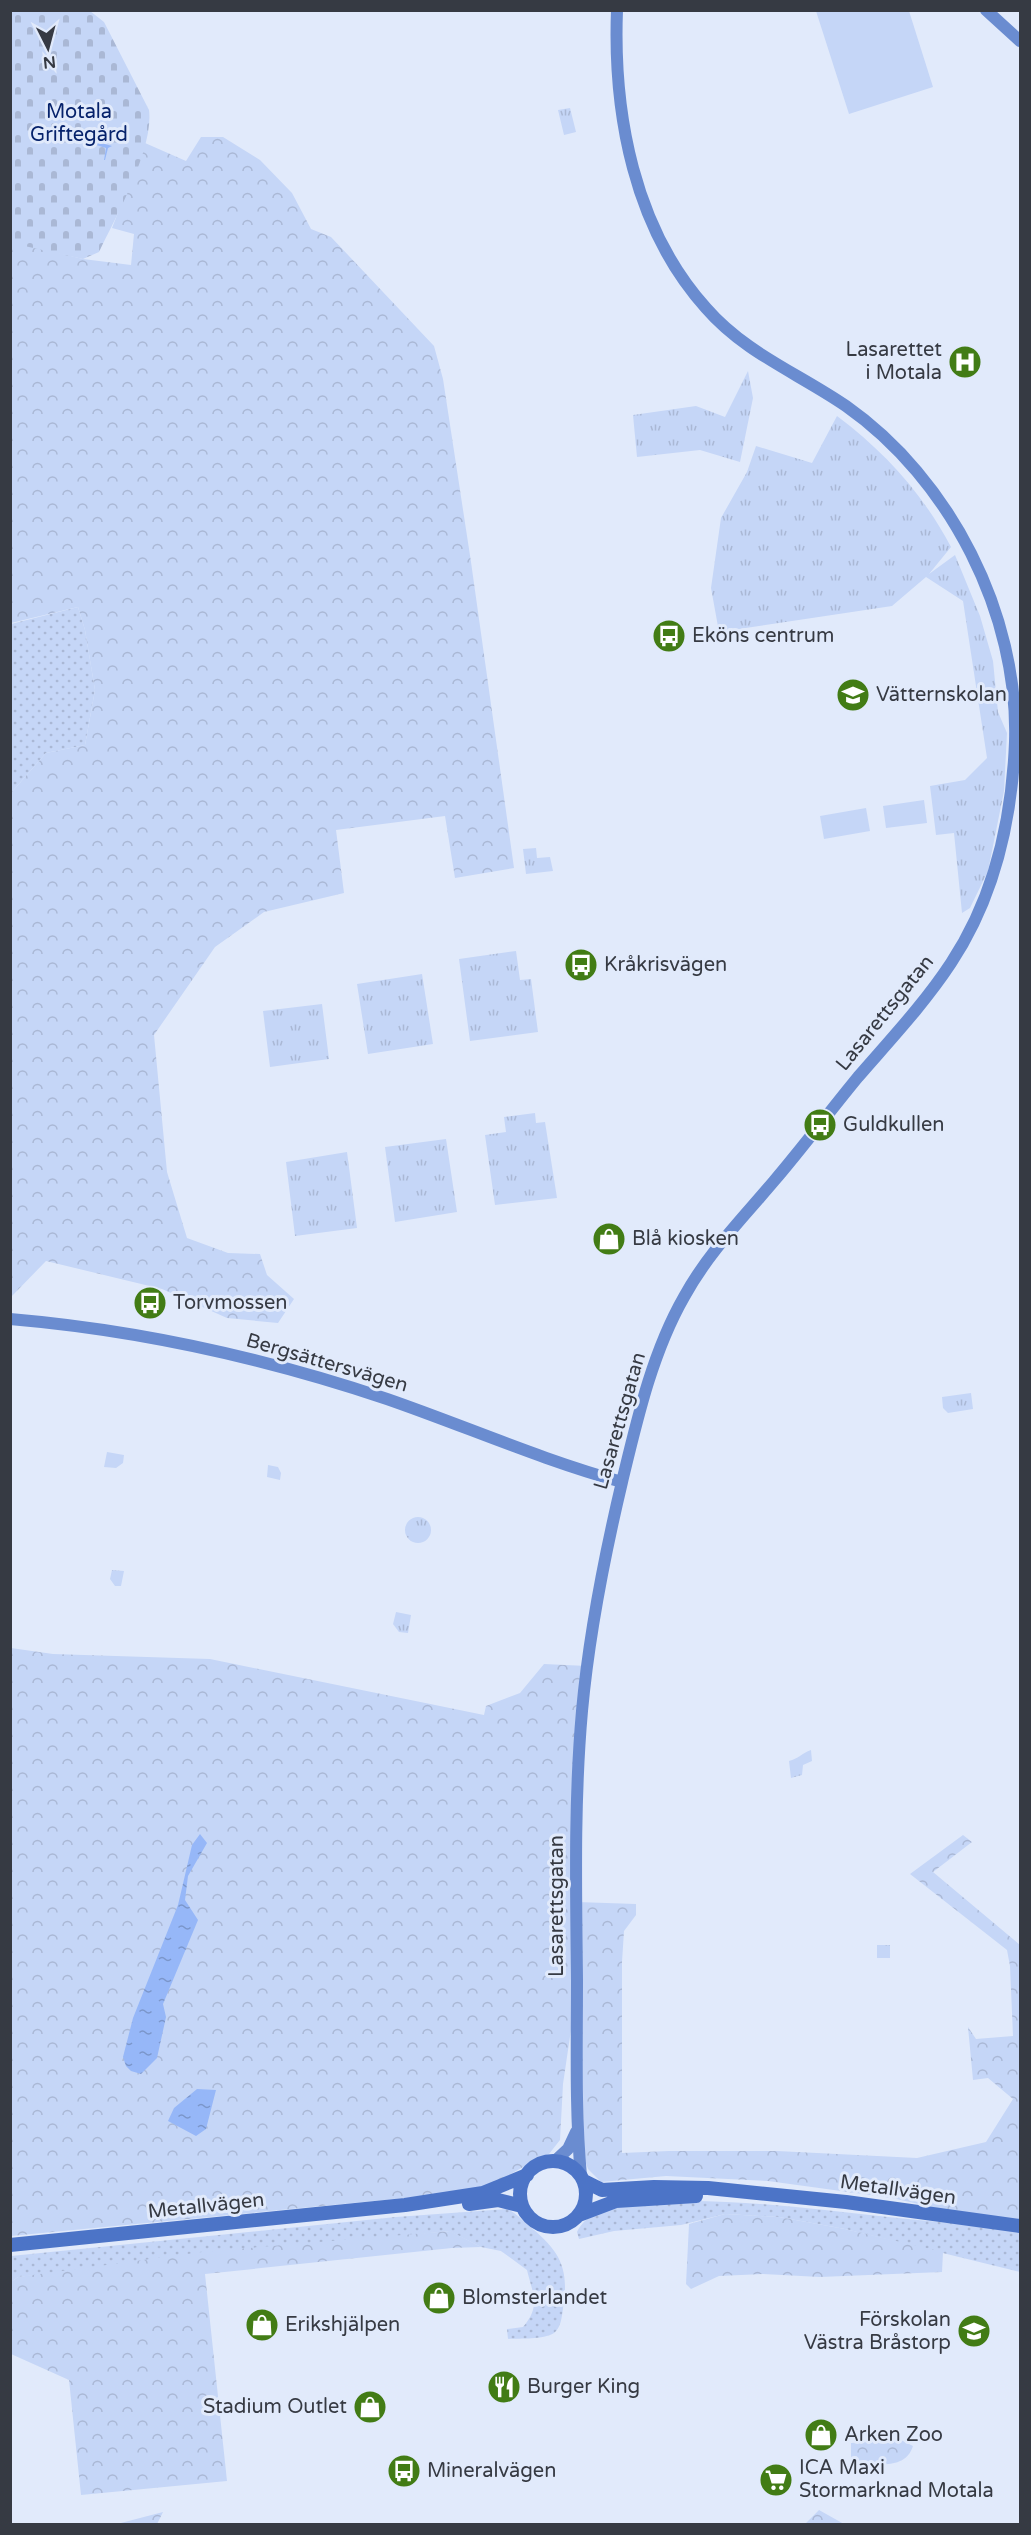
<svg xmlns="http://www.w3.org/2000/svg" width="1031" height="2535" font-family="'Varela Round',sans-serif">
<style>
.grass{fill:url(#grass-dots)}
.forest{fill:url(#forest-crowns)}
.cemetery{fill:url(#cemetery-stones)}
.park{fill:url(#park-tufts)}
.pitch{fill:#c5d6f7}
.water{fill:url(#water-ripples)}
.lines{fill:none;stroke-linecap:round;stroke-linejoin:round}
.secondary{stroke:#6a8cd0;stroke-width:12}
.primary{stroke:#4c74c7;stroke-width:14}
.labels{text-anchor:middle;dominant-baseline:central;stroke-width:6;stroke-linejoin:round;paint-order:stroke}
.park-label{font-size:20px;fill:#06226b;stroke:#e1eafb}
.poi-label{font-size:20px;fill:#363a43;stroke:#e1eafb;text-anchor:start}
.street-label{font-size:20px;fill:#363a43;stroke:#e1eafb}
</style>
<defs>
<pattern id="grass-dots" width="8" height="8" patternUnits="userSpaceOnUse" patternTransform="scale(1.5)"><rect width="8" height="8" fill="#c5d6f7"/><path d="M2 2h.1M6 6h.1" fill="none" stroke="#aab8d5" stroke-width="1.8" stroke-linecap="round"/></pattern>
<pattern id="forest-crowns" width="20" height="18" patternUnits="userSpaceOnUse" patternTransform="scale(1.5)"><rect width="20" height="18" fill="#c5d6f7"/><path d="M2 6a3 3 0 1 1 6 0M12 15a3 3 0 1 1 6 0" fill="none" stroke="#aab8d5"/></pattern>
<pattern id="cemetery-stones" width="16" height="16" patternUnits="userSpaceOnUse" patternTransform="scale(1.5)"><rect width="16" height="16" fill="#c5d6f7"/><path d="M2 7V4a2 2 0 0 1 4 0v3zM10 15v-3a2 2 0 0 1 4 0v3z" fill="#aab8d5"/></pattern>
<pattern id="park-tufts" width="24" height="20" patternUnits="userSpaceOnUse" patternTransform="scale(1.5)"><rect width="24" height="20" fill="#c5d6f7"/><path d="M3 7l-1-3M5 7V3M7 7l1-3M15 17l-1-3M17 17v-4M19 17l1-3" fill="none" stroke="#aab8d5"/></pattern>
<pattern id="water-ripples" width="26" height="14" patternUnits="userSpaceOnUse" patternTransform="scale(1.5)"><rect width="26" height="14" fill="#96b7f8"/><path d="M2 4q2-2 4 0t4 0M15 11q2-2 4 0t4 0" fill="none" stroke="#7b96ca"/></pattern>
</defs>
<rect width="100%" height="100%" fill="#e1eafb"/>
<path class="grass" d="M 78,607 L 85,630 L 95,690 L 85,745 L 46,753 L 11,793 L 11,624 Z
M 688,2201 C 756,2201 821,2210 888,2217 C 932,2222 976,2225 1020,2229 L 1020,2272 L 845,2229 L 779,2217 L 725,2214 L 681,2225 L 614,2231 L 579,2239 L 577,2232 C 594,2197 655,2203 688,2201 Z
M 507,2209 C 516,2213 521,2219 528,2225 C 559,2250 570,2267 563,2308 C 562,2316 561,2328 554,2333 C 543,2340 521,2338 508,2339 L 507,2329 L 523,2327 C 541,2306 533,2295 527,2270 L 501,2251 L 481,2247 L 449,2231 L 18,2277 L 11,2282 L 11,2256 L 396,2217 Z"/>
<path class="forest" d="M 201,137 L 223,137 L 260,160 L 292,193 L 311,229 L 331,237 L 434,346 L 443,379 L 471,562 L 514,868 L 455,878 L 445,816 L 336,830 L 344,893 L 264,912 L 215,947 L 154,1035 L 167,1172 L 187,1238 L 228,1253 L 260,1254 L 267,1275 L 294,1299 L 278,1323 L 227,1318 L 162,1289 L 46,1261 L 11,1297 L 11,793 L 46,753 L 85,745 L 95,690 L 85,630 L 78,607 L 11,623 L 11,241 L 83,259 L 131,265 L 134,234 L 112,228 L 145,143 L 186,161 Z
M 11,1648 L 53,1654 L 210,1659 L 484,1715 L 486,1706 L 520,1693 L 544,1664 L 587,1666 L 577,1902 L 636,1904 L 636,1915 L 624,1931 L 622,1962 L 622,2153 L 669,2151 L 777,2151 L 917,2158 L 986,2142 L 1013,2099 L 988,2078 L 973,2080 L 968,2027 L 976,2039 L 1013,2036 L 1010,1966 L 1007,1950 L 910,1874 L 963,1835 L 972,1842 L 933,1872 L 1020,1945 L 1020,2227 L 892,2198 L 768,2181 L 666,2176 L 601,2182 L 588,2169 L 584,2157 L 583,2091 L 576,1996 L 563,2084 L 560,2140 L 549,2154 L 539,2158 L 495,2183 L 469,2191 L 426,2196 L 11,2236 Z
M 725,2214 L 779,2217 L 845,2229 L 943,2252 L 942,2272 L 820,2277 L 763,2274 L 719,2276 L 691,2289 L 686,2284 L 689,2224 Z
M 450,2231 L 481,2247 L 452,2248 L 205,2274 L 227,2481 L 81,2495 L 69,2380 L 11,2354 L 11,2282 L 18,2277 L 202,2252 Z
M 901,2440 L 913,2446 C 905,2472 871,2464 851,2459 L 851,2443 Z
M 819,2510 L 844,2524 L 805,2524 Z
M 163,2512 L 157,2524 L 79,2524 L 117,2524 Z"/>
<path class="cemetery" d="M 10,11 L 90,11 L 104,22 L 149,110 C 154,148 116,217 99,252 L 83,259 L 11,243 Z"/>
<path class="park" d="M 570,108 L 576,132 L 564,135 L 558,110 Z
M 748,371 L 753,398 L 740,462 L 700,450 L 637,457 L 633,415 L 696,406 L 725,417 Z
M 837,416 C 885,452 923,494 951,547 L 929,574 L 955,555 L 980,616 L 993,661 L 998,712 L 1007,733 L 1004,791 L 988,871 L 970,908 L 962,913 L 954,833 L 936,835 L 930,786 L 965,780 L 987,758 L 963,601 L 926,577 L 892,606 L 719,632 L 711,588 L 721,518 L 747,472 L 756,446 L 812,463 Z
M 536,848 L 537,858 L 550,857 L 553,871 L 526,874 L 523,849 Z
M 516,951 L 520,980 L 531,979 L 538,1032 L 470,1041 L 459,959 Z
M 422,974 L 433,1044 L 368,1054 L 357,984 Z
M 322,1004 L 329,1059 L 270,1067 L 263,1011 Z
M 535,1113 L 536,1123 L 545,1122 L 557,1198 L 495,1205 L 485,1135 L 506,1132 L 504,1117 Z
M 446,1139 L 457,1212 L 395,1222 L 385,1147 Z
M 347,1152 L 357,1228 L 295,1236 L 286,1162 Z
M 971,1393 L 973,1409 L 948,1413 L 943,1408 L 942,1397 Z
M 107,1452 L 124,1455 L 123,1463 L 116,1468 L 104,1467 Z
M 268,1465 L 278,1467 L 281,1473 L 280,1480 L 267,1477 Z
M405 1530a13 13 0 1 1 26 0a13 13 0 1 1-26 0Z
M 112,1570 L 124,1571 L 121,1586 L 115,1586 L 110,1579 Z
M 396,1612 L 411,1615 L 408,1633 L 399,1632 L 393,1624 Z
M 811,1750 L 812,1761 L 803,1765 L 802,1775 L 791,1778 L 789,1761 C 798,1759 802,1753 811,1750 Z
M 877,1945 L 890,1945 L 890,1958 L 877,1958 Z"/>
<path class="pitch" d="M 816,11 L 909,11 L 933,87 L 849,114 Z
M 924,800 L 927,823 L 886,828 L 883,806 Z
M 866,808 L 870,831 L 824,839 L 820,816 Z"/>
<path class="water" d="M 82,136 L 90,136 L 94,141 L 112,146 L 108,148 L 105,160 L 104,160 L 106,148 L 86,142 Z
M 200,1834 L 207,1843 L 188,1876 L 185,1900 L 198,1920 L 163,2004 L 166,2017 L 157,2058 L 141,2074 L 131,2071 L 126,2066 L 123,2057 L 133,2018 L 178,1905 L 192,1845 Z
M 197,2089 L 216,2090 L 206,2129 L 196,2136 L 168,2121 L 174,2108 Z"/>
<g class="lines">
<path class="secondary" d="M 986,10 L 1020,41
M 10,1319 C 139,1330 265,1358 387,1399 C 465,1426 542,1460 622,1482
M 555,2161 L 568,2149 L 576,2132
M 581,2176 C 575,2111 577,2045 577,1980 C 576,1890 574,1801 582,1711 C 589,1634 604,1558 622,1482 C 637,1420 652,1353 684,1297 C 708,1253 742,1219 774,1181 C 803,1147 830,1111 858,1077 C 890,1040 924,1004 951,963 C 994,898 1012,819 1015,742 C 1019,614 950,479 846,406 C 798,373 745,353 706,308 C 634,228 613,114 617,10"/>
<path class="primary" d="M520 2194a33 33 0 1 1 66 0a33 33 0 1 1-66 0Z
M 584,2181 L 602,2190 L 654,2187 L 708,2188 L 846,2202 L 1020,2226
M 469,2204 L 498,2200 L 522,2206
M 579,2215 L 616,2201 L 696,2196
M 10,2245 L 405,2205 L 483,2193 L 527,2175"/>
</g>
<defs>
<g id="hospital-disc" transform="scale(1.725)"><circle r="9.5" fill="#427c15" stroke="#e1eafb"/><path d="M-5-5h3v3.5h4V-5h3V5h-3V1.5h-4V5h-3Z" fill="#fff"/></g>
<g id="bus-disc" transform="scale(1.725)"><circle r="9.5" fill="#427c15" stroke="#e1eafb"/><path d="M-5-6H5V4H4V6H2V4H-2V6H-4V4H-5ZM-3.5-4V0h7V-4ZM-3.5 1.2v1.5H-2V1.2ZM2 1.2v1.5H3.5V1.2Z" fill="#fff"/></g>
<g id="school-disc" transform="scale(1.725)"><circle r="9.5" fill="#427c15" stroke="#e1eafb"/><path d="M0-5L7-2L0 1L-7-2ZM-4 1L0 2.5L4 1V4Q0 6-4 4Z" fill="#fff"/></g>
<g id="shop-disc" transform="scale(1.725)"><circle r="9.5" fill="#427c15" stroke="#e1eafb"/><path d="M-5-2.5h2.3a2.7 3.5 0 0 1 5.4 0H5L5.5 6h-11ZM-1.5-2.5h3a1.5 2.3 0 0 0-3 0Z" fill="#fff"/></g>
<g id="restaurant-disc" transform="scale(1.725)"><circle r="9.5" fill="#427c15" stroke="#e1eafb"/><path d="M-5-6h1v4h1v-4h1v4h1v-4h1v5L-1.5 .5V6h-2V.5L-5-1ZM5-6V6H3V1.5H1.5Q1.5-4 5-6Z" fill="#fff"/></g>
<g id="supermarket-disc" transform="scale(1.725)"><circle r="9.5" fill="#427c15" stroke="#e1eafb"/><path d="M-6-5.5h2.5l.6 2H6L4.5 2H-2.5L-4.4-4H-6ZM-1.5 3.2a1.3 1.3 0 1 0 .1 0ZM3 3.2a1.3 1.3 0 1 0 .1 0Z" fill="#fff"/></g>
</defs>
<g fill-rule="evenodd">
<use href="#hospital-disc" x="965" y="362"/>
<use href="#bus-disc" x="669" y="636"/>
<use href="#school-disc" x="853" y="695"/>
<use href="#bus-disc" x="581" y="965"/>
<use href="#bus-disc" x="820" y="1125"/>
<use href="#shop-disc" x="609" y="1239"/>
<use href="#bus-disc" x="150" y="1303"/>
<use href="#shop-disc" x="439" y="2298"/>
<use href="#shop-disc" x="262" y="2325"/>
<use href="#school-disc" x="974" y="2331"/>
<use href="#restaurant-disc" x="504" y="2387"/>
<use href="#shop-disc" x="370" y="2407"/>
<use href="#shop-disc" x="821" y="2435"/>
<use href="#bus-disc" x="404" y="2471"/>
<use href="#supermarket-disc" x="776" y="2480"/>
</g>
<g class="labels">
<g class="park-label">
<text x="79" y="112">Motala<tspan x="79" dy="23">Griftegård</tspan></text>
</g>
<g class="poi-label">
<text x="942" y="350" text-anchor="end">Lasarettet<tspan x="942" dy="23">i Motala</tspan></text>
<text x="692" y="636">Eköns centrum</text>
<text x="876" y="695">Vätternskolan</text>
<text x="604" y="965">Kråkrisvägen</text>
<text x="843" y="1125">Guldkullen</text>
<text x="632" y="1239">Blå kiosken</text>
<text x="173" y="1303">Torvmossen</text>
<text x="462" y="2298">Blomsterlandet</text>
<text x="951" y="2320" text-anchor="end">Förskolan<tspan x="951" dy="23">Västra Bråstorp</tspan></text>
<text x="285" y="2325">Erikshjälpen</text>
<text x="527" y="2387">Burger King</text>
<text x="347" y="2407" text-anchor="end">Stadium Outlet</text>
<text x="844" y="2435">Arken Zoo</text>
<text x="799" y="2468">ICA Maxi<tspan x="799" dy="23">Stormarknad Motala</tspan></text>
<text x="427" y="2471">Mineralvägen</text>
</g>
<g class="street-label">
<text transform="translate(885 1013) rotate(-51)">Lasarettsgatan</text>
<text transform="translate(327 1363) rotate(16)">Bergsättersvägen</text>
<text transform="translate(620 1421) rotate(-74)">Lasarettsgatan</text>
<text transform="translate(557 1906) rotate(-90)">Lasarettsgatan</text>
<text transform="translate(898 2190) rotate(8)">Metallvägen</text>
<text transform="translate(206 2206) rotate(-6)">Metallvägen</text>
</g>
</g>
<rect width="1031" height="2535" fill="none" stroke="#363a43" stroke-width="24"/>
<g transform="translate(48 48) rotate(174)" stroke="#e1eafb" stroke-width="4.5" paint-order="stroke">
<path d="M0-4.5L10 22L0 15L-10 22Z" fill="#363a43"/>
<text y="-9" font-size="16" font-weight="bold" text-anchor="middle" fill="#363a43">N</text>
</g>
</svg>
